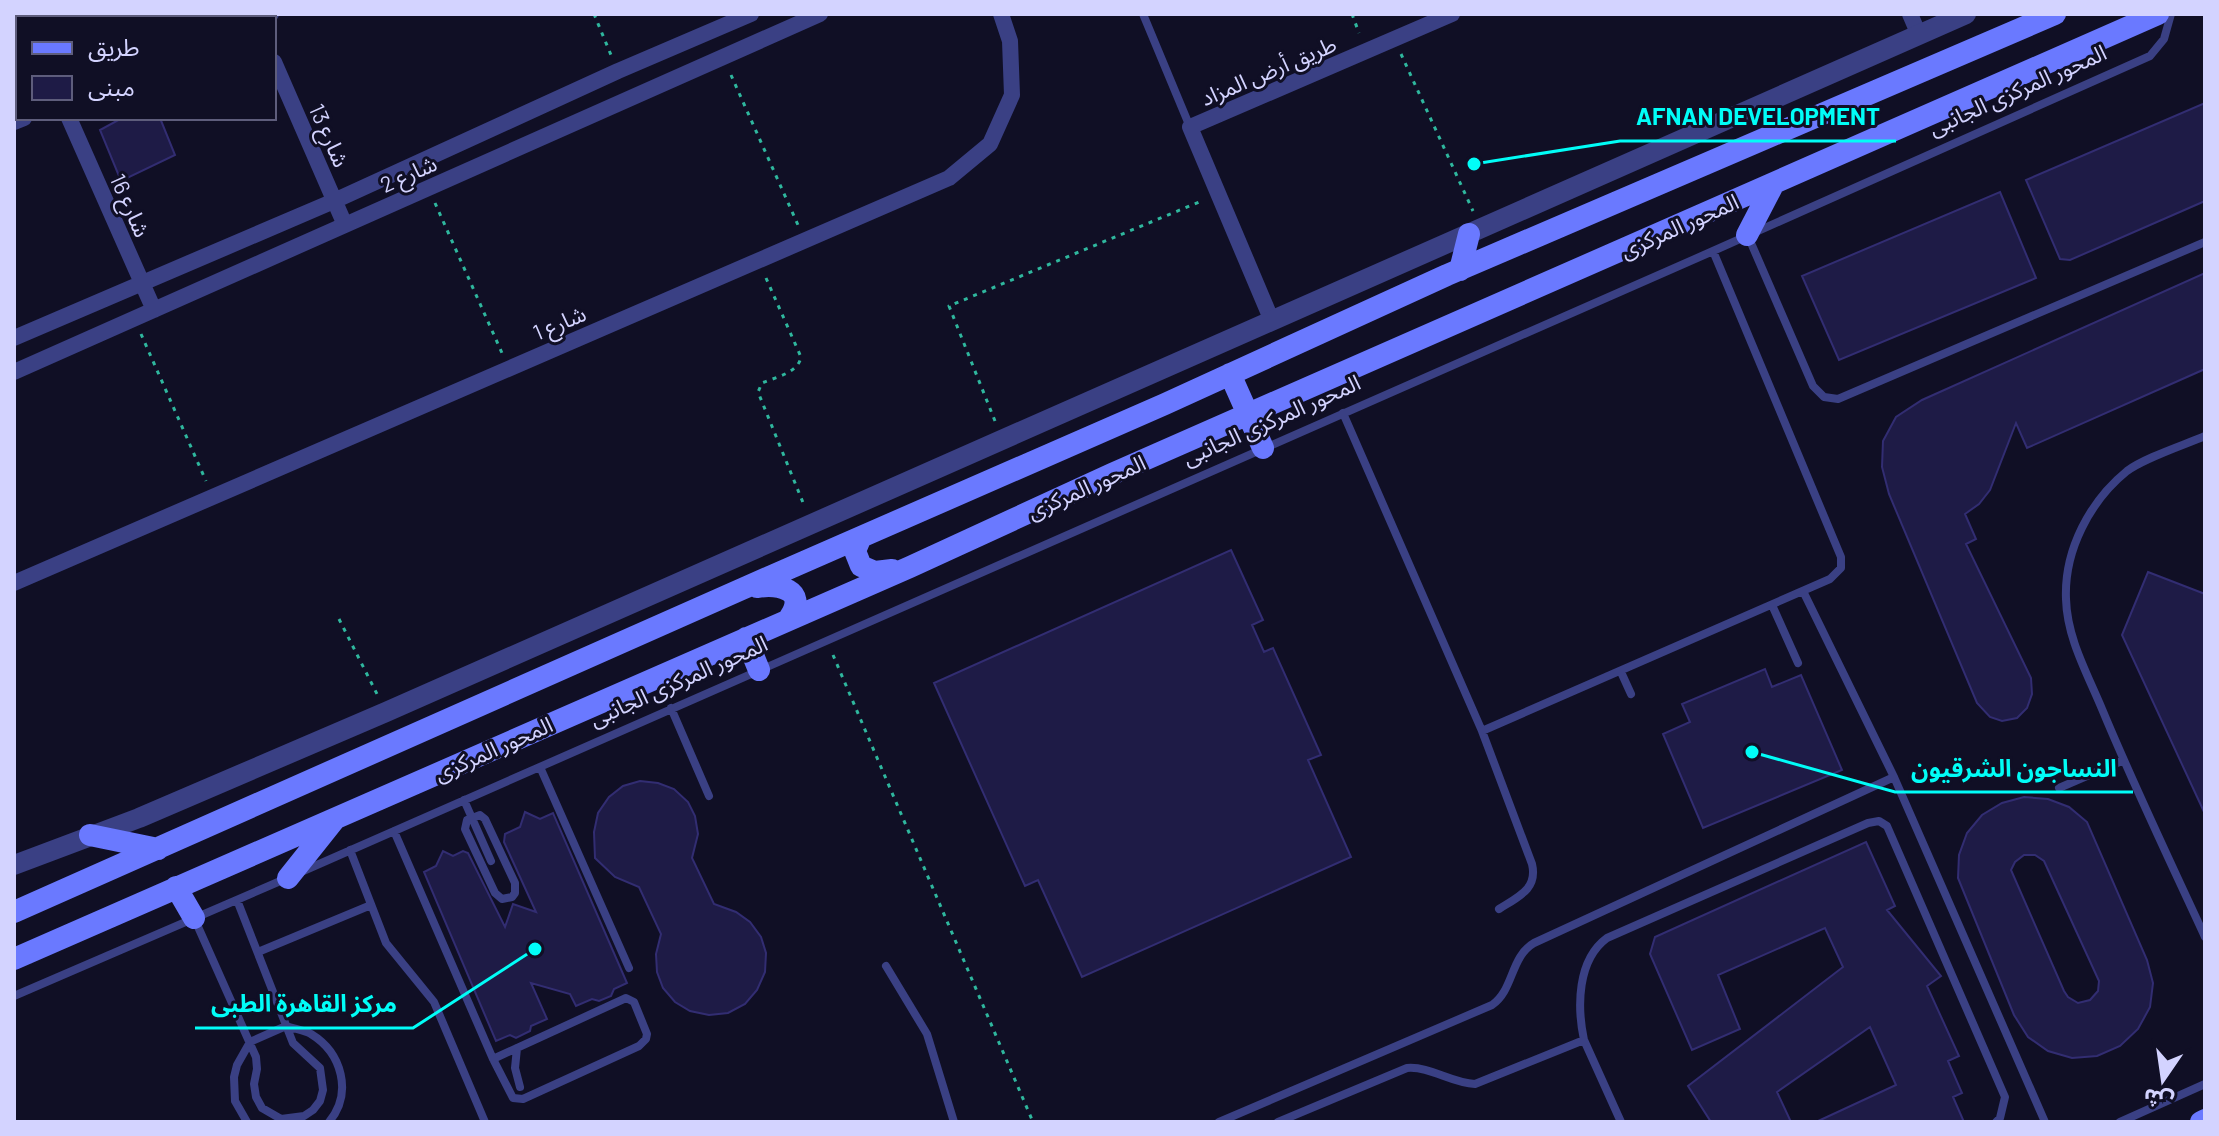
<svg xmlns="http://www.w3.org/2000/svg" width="2219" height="1136" font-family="Barlow,'Noto Sans Arabic',sans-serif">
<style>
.building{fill:#1e1b46;stroke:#322d72;stroke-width:2;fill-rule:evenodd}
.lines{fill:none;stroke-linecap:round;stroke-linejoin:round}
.path{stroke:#2fb79e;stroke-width:3;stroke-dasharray:4 6;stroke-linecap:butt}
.service{stroke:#3a4084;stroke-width:8}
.minor{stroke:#3a4084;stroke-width:16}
.tertiary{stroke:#3a4084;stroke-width:20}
.secondary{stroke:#6a79ff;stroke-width:22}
.labels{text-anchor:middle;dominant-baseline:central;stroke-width:6;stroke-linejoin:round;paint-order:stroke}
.street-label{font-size:22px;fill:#d3d3ff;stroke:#100f25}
.leader{fill:none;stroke:#01fdf7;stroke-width:3}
.callout-dot{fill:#01fdf7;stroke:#100f25;stroke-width:3}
.callout-label{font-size:24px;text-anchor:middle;font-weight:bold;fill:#01fdf7;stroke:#100f25;stroke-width:6;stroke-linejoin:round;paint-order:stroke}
</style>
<rect width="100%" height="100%" fill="#100f25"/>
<path class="building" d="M 2205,103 L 2205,201 L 2070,260 L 2060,259 L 2026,180 Z
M 122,118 L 160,118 L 175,155 L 121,181 L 100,130 Z
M 2000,192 L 2036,278 L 1839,360 L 1802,276 Z
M 2205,273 L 2205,369 L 2027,448 L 2016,423 L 1990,490 L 1979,504 L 1965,514 L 1976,539 L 1966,544 L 2031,678 L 2032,694 L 2027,708 L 2017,718 L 2002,721 L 1990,717 L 1977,703 L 1889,494 L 1882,467 L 1883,441 L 1896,417 L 1922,400 Z
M 1231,550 L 1263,620 L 1252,625 L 1264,652 L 1273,648 L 1321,755 L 1308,760 L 1351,857 L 1082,977 L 1038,880 L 1025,886 L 934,683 Z
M 2148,572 L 2205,594 L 2205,814 L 2122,635 Z
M 1765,669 L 1772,687 L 1801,675 L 1842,770 L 1703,828 L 1663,734 L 1690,722 L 1682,704 Z
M 640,781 L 658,783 L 674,789 L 688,802 L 695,816 L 698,834 L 692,858 L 714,904 L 736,912 L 750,922 L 761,937 L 766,953 L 765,972 L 757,990 L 745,1004 L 728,1013 L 709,1015 L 690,1011 L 675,1002 L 663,988 L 657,972 L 656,954 L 661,934 L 639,887 L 615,877 L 595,858 L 594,832 L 598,813 L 609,797 L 623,786 Z
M 2024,797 L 2048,799 L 2069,807 L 2087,822 L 2147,960 L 2153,983 L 2150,1007 L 2138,1029 L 2120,1046 L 2097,1056 L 2072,1058 L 2048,1051 L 2028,1037 L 2014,1015 L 1958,878 L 1959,855 L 1967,833 L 1982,815 L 2002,803 ZM 2024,855 L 2035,855 L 2044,861 L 2099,981 L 2098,991 L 2090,1000 L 2078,1003 L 2068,997 L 2064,991 L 2011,870 L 2015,862 Z
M 525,812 L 540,819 L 553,813 L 627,983 L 614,989 L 611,996 L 599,1001 L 592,999 L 576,1006 L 570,994 L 531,983 L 547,1019 L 531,1026 L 530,1031 L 516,1038 L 510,1035 L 496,1041 L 424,872 L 436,866 L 443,851 L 453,856 L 463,851 L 468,853 L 505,927 L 513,904 L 536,912 L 504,842 L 505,834 L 520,827 Z
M 1866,842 L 1895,906 L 1887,910 L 1941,976 L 1927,986 L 1959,1056 L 1948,1061 L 1962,1093 L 1953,1097 L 1964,1122 L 1816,1122 L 1896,1085 L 1870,1027 L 1777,1092 L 1791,1122 L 1711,1122 L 1688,1086 L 1843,967 L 1825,928 L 1718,975 L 1740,1029 L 1692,1050 L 1650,954 L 1655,937 Z"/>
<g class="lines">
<path class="path" d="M 594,14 L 611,55
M 1352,14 L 1359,33
M 1401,54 L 1473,211
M 731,75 L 798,225
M 435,203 L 502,353
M 766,278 L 801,357 C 798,373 776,377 762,383 L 758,392 L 804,505
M 141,334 L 206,481
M 995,421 L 949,306 L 1204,200
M 339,619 L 377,694
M 833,655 L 1033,1122"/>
<path class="service" d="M 1143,14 L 1190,127
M 1748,236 L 1813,386 L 1824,397 L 1838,399 L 2205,242
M 1343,413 L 1482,731 L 1532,864 C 1538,889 1518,897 1499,909
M 2205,436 C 2184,445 2144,458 2127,471 C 2090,501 2064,550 2066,599 C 2067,638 2087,673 2102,709 C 2134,786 2170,861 2205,937
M 1803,591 L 1894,777 L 2045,1122
M 1772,605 L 1798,663
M 1621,672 L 1631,694
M 671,708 L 709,796
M 1482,731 L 1830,579 L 1841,568 L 1841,557 L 1713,251
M 540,767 L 629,968
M 2059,788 L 2124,760
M 464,800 L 491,861
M 480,815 L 485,819 L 515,883 L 515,893 L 512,897 L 502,899 L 495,893 L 465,829 L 467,820 Z
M 394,831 L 493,1059 L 513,1098 L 523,1099 L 639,1046 L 646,1039 L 647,1034 L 634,1002 L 626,998 L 493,1059
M 350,850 L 386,943 L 434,1002 L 485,1122
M 301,872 L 1713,251 L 2150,56 L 2164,39 L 2171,14
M 195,920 L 256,1057 L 257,1069 L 254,1084 L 256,1097 L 262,1108 L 281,1119 L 304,1116 L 313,1110 L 320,1101 L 323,1090 L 320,1068 L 293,1043 L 237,900
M 258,952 L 371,905
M 886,966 L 927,1034 L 954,1122
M 14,996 L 285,879
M 517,1048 L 515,1068 L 520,1087
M 247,1122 L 235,1101 L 234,1077 L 237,1065 L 250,1042 L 286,1026 C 294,1029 304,1030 311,1034 C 342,1053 353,1093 329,1122
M 1219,1122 L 1492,1005 C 1514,990 1510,957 1534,943 L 1894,777
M 1278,1122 L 1407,1068 C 1430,1066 1451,1083 1475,1084 L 1584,1040
M 1621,1122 L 1584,1040 C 1577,1007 1577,960 1607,938 L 1868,823 L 1879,821 L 1887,826 L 2005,1097 L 2000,1118 L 1996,1122
M 2120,1122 L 2205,1084"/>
<path class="minor" d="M 22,14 L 24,18
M 1910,14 L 1919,35
M 262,18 L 271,14
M 274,62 L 345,225
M 69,118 L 154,310
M 14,122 L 24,118
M 1272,321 L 1190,127 L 1452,14
M 14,338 L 334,201 L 618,71 L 751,14
M 14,372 L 820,14
M 14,583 L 949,178 L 990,144 L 1012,95 L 1010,41 L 1001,14"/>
<path class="tertiary" d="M 14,865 L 139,818 L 386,712 L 1966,14"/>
<path class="secondary" d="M 1747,235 L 1774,183
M 1460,270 L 1469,234
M 1230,374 L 1263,448
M 860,539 L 855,551 L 861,566 L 875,572 L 892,570
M 757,587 C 778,584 808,589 790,617
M 746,638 L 759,670
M 90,835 L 158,849
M 288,878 L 335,819
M 176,887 L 194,918
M 14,912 L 742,589 L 1165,404 L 1447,275 L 2055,14
M 14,959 L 910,567 L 1112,474 L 2158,14
M 2201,1122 L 2205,1120"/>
</g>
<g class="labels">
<g class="street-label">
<text transform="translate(1268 70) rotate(-23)">طريق أرض المزاد</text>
<text transform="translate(2017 89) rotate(-24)">المحور المركزى الجانبى</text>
<text transform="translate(330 135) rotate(66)">شارع 13</text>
<text transform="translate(408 173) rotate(-24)">شارع 2</text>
<text transform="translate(131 205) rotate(66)">شارع 16</text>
<text transform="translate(1679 225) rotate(-24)">المحور المركزى</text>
<text transform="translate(559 322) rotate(-23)">شارع 1</text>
<text transform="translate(1271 419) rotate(-24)">المحور المركزى الجانبى</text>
<text transform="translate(1086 486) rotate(-24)">المحور المركزى</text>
<text transform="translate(678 680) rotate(-24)">المحور المركزى الجانبى</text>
<text transform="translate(493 748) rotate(-24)">المحور المركزى</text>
</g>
</g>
<path class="leader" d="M1474 164L1620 141H1896M1752 752L1895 792H2133M535 949L413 1028H195"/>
<g class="callout-dot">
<circle cx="1474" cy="164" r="8"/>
<circle cx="1752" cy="752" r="8"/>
<circle cx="535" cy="949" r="8"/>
</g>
<g class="callout-label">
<text x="1758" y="125">AFNAN DEVELOPMENT</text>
<text x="2014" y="777">النساجون الشرقيون</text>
<text x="304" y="1012">مركز القاهرة الطبى</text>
</g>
<rect width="2219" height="1136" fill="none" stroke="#d3d3ff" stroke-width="32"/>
<rect x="16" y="16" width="260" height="104" fill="#100f25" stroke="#5e5d7c" stroke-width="2"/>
<rect x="32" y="42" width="40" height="12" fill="#6a79ff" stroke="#5e5d7c" stroke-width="2"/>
<text x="88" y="56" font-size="24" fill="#d3d3ff">طريق</text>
<rect x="32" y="76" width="40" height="24" fill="#1e1b46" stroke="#5e5d7c" stroke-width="2"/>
<text x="88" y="96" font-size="24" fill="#d3d3ff">مبنى</text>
<g transform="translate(2163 1080) rotate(193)" stroke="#100f25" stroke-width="6" paint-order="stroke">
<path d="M0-6L14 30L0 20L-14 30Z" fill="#d3d3ff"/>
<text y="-12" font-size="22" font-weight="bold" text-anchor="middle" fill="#d3d3ff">ش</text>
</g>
</svg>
